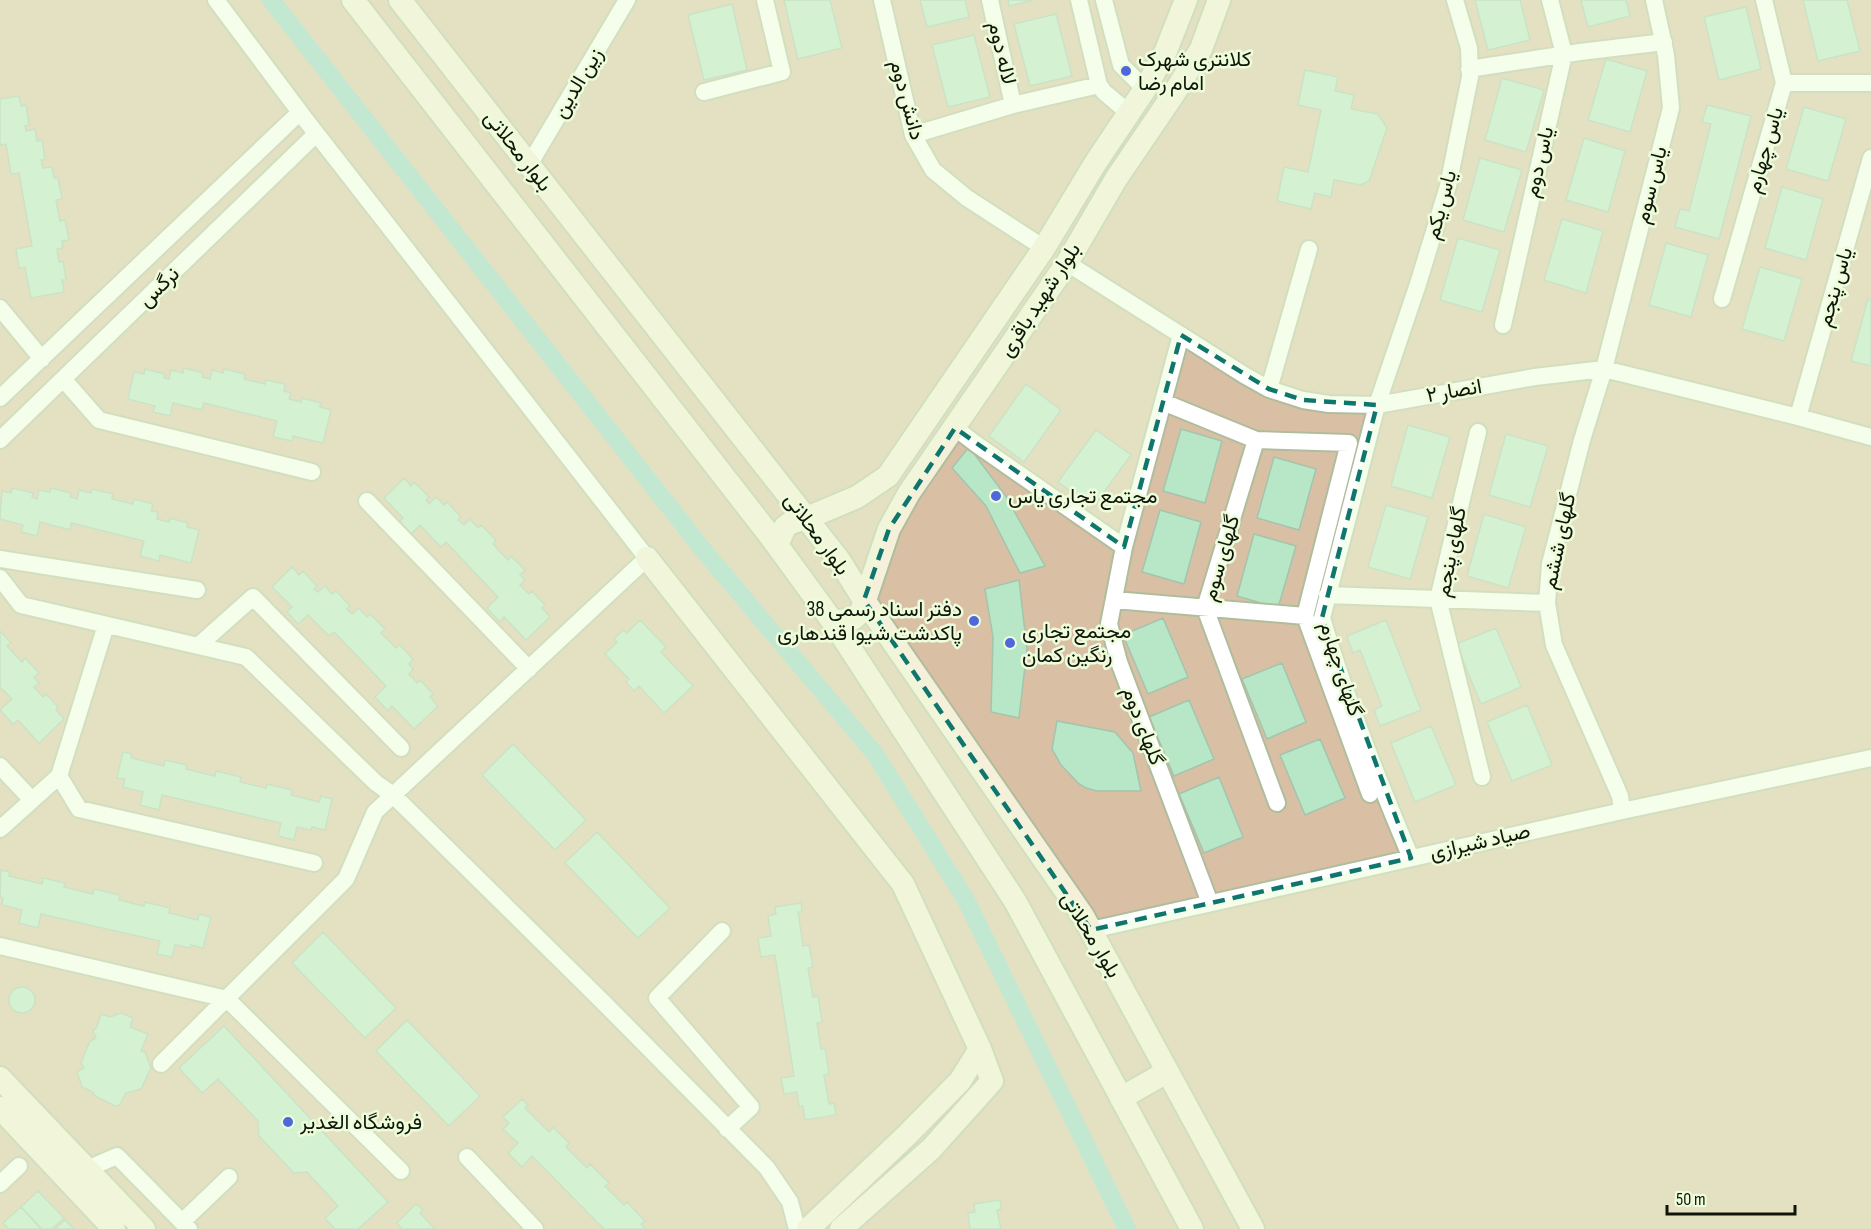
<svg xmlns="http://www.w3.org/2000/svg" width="1871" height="1229" font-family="'Sofia Sans Condensed',Vazirmatn,sans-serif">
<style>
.green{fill:#d9c0a5}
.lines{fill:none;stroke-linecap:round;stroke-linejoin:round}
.canal{stroke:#90d0c6;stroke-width:18}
.building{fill:#b7e7c6;stroke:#a3c4ad;stroke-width:1.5}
.street-casing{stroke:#b0bd9d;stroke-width:20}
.secondary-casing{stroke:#b0bd9d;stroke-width:26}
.street{stroke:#fff;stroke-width:16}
.secondary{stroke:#f5f0da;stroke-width:22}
.marked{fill:none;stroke:#0f766e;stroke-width:4.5;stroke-dasharray:12 8;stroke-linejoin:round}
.poi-dot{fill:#4e68dc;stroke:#edfcda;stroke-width:2}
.labels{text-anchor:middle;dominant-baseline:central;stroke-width:5;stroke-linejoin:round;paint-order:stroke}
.street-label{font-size:21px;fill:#101509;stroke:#edfcda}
.poi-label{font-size:21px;fill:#101509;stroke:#edfcda;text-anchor:start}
</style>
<rect width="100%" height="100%" fill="#edfcda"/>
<path class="green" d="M 0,0 L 1871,0 L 1871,1229 L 0,1229 Z"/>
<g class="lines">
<path class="canal" d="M 271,0 L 704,551 L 875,754 L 966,900 L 1127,1229"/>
</g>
<path class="building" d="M 784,0 L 830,0 L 842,48 L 798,59 Z
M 920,0 L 965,0 L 969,17 L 927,27 Z
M 1008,0 L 1033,0 L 1009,6 Z
M 1475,0 L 1520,0 L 1530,40 L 1488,50 Z
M 1581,0 L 1626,0 L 1630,16 L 1588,27 Z
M 1803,0 L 1847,0 L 1860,51 L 1818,61 Z
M 732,4 L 747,70 L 704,80 L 688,15 Z
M 1746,7 L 1761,69 L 1719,80 L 1704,17 Z
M 1056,14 L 1072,76 L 1030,86 L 1014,24 Z
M 974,35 L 990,97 L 948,107 L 932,45 Z
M 1606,59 L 1647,71 L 1630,132 L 1588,120 Z
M 1305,70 L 1338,77 L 1335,91 L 1354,95 L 1351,109 L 1378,114 L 1387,128 L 1369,181 L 1360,185 L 1334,180 L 1331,197 L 1315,193 L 1311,209 L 1277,201 L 1284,167 L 1308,172 L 1321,110 L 1298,105 Z
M 1502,78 L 1544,90 L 1526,152 L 1485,140 Z
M 19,96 L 21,106 L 26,105 L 29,125 L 25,126 L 26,131 L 35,129 L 37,141 L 42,140 L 45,160 L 41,160 L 43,168 L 52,167 L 54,178 L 58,178 L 62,199 L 56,200 L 60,221 L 65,220 L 69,240 L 62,241 L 63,248 L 57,249 L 59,262 L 63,261 L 66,280 L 62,280 L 64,292 L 31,298 L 25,267 L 19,268 L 16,249 L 32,246 L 19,173 L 11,174 L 6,144 L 0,145 L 0,99 Z
M 1707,105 L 1751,116 L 1719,239 L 1675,227 L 1680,209 L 1689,211 L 1711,124 L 1702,122 Z
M 1804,107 L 1846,119 L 1828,181 L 1786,169 Z
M 1584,138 L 1625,151 L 1608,212 L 1566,200 Z
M 1480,158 L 1522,170 L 1504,232 L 1463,220 Z
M 1782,187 L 1823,199 L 1806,260 L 1765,248 Z
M 1562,219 L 1603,231 L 1586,293 L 1544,280 Z
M 1458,238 L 1500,250 L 1482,312 L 1440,300 Z
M 1666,243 L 1708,255 L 1691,317 L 1649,305 Z
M 1760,267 L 1802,279 L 1784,341 L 1742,329 Z
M 1868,299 L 1871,300 L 1871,366 L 1851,361 Z
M 184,368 L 203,373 L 202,377 L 210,379 L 212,370 L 223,373 L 224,369 L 245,374 L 244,379 L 265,384 L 266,380 L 285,384 L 284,391 L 291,393 L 289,399 L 301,402 L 302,398 L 321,403 L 320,407 L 331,410 L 323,443 L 293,436 L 292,441 L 273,437 L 277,421 L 204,403 L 202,410 L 173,403 L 170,416 L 153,412 L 155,406 L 128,399 L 134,372 L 144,374 L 145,369 L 165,374 L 164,378 L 169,379 L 171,370 L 183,373 Z
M 1026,384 L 1061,410 L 1024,462 L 989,436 Z
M 1408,425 L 1450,437 L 1432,498 L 1391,486 Z
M 1181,429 L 1222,441 L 1205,503 L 1163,491 Z
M 1096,430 L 1131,455 L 1093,507 L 1058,482 Z
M 1506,434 L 1548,446 L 1530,507 L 1489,495 Z
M 969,447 L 1005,495 L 1045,566 L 1020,573 L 986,506 L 952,468 Z
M 1274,457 L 1316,469 L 1299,530 L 1257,518 Z
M 404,478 L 411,486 L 414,482 L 429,497 L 426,500 L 429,504 L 436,497 L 444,505 L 447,502 L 461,517 L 458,520 L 464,525 L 470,519 L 478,528 L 481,525 L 496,540 L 493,544 L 508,560 L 511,556 L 525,570 L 520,575 L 525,580 L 520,585 L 529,594 L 532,591 L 545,605 L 542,608 L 550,617 L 526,640 L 504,617 L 500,622 L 487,608 L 498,597 L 446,542 L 441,547 L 420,525 L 410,535 L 398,523 L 403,518 L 384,498 Z
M 13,488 L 33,493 L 32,497 L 37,499 L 39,490 L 50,492 L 51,488 L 71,493 L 70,497 L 77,499 L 79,490 L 91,493 L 92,489 L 113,494 L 112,499 L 133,504 L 134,499 L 153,504 L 151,511 L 158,512 L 157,519 L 169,522 L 170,518 L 188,523 L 187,527 L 199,530 L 191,563 L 160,555 L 159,561 L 140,556 L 144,541 L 71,523 L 70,530 L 40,522 L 37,536 L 21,532 L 23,525 L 0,519 L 2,491 L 11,493 Z
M 1386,505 L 1428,517 L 1410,579 L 1368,567 Z
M 1160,510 L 1201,522 L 1184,584 L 1142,572 Z
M 1484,514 L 1526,527 L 1508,588 L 1467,576 Z
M 1254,534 L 1296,546 L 1278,608 L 1237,596 Z
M 292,567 L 299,575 L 303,571 L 317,586 L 314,589 L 318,592 L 325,586 L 332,594 L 336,591 L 350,606 L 347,609 L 352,614 L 359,608 L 367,617 L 370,614 L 385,629 L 381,633 L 396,648 L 400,645 L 413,659 L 409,664 L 413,669 L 409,674 L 417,683 L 420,680 L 433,694 L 430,697 L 438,706 L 414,729 L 392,706 L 388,711 L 375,697 L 386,686 L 334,632 L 329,636 L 308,615 L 298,624 L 287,612 L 292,607 L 272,587 Z
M 1019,580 L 1027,649 L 1019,718 L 991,712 L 993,637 L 985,589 Z
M 1163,618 L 1188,677 L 1148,694 L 1123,635 Z
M 640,620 L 666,647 L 661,652 L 693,686 L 664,713 L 639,686 L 634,691 L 626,682 L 629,679 L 605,654 L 617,642 L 614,639 L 623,630 L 627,633 Z
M 1386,620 L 1421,710 L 1380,726 L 1374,710 L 1382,706 L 1360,650 L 1353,653 L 1347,636 Z
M 1496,628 L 1521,687 L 1481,704 L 1456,644 Z
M 0,631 L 11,643 L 7,646 L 22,662 L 25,658 L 39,673 L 34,677 L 39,683 L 34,687 L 43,697 L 46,694 L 58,707 L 56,710 L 64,719 L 39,743 L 18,720 L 13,724 L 0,710 L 12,699 L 0,687 Z
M 1282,663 L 1306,722 L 1267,739 L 1242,679 Z
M 1189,700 L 1214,759 L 1174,776 L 1149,717 Z
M 1527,705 L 1552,765 L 1512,781 L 1487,722 Z
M 1057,721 L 1115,732 L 1133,753 L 1141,791 L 1097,791 L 1086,788 L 1079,784 L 1061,765 L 1052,749 Z
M 1431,726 L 1456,785 L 1415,802 L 1391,743 Z
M 1320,739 L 1345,798 L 1305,815 L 1280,755 Z
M 513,744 L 586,820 L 555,850 L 482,775 Z
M 123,752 L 132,754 L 131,758 L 164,766 L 165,760 L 187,765 L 186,769 L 215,776 L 216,771 L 241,777 L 240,782 L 266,788 L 267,784 L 292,790 L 291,795 L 319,802 L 321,796 L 332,799 L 325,830 L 312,827 L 311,830 L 297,827 L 294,840 L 278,836 L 281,823 L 162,795 L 159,810 L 140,805 L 143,792 L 123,787 L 125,779 L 117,778 Z
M 1219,777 L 1243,837 L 1204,853 L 1179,794 Z
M 597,832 L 670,908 L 638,938 L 565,863 Z
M 1,870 L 10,872 L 9,876 L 42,884 L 43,878 L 65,883 L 64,887 L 93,894 L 94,889 L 120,895 L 119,900 L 144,906 L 145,902 L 170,908 L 169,913 L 198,920 L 199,914 L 211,917 L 203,948 L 191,945 L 190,948 L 175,945 L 172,957 L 157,954 L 160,941 L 41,914 L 38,928 L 19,923 L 22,910 L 2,905 L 3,898 L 0,897 Z
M 801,903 L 802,912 L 798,912 L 803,946 L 809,945 L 813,967 L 808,968 L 813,997 L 818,996 L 822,1022 L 817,1023 L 821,1049 L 825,1048 L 829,1074 L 824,1075 L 829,1104 L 834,1103 L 836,1115 L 805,1120 L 803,1106 L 799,1107 L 797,1092 L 784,1094 L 781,1078 L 794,1076 L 775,955 L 761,957 L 758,938 L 771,936 L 768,916 L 776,914 L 775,907 Z
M 323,932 L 396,1008 L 365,1038 L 292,963 Z
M9 1000a13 13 0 1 1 26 0a13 13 0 1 1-26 0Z
M 121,1013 L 133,1018 L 130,1027 L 148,1034 L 141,1051 L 145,1052 L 151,1068 L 141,1089 L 126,1093 L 119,1106 L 115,1106 L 95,1096 L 93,1092 L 82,1087 L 77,1072 L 84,1068 L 81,1063 L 90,1041 L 96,1038 L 93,1031 L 97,1027 L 101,1014 L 110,1017 Z
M 407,1020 L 480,1096 L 449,1126 L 376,1051 Z
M 224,1026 L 388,1202 L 358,1229 L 335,1229 L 325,1218 L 338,1206 L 307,1172 L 294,1173 L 259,1136 L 258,1121 L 218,1079 L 202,1093 L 179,1068 Z
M 522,1099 L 528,1105 L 525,1108 L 549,1132 L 553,1127 L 569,1143 L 566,1147 L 587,1168 L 590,1164 L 609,1183 L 605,1186 L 624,1205 L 627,1202 L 645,1221 L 641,1224 L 646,1229 L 604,1229 L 532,1156 L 522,1167 L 508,1153 L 518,1143 L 503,1129 L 509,1123 L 503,1117 Z
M 38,1191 L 64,1218 L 52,1229 L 42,1229 L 21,1207 Z
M 1000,1200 L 1001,1209 L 997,1210 L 1001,1229 L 970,1229 L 968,1213 L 975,1212 L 974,1204 Z
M 416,1204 L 423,1210 L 420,1213 L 435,1229 L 402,1229 L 397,1223 Z
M 21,1207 L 41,1229 L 9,1229 L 3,1223 Z
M 65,1220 L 74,1229 L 55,1229 Z"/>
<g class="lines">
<g class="street-casing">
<path id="street" d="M 882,0 L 913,135 L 933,170 L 967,198 L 1044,248
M 990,0 L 1013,105
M 1079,0 L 1099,85 L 1104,92 L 1129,113
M 1104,0 L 1121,65 L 1145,89
M 1469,69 L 1580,52 L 1664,42
M 1784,83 L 1871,83
M 704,92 L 782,72 L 765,0
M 913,135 L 1013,105 L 1099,85
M 529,165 L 627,0
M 1067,263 L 1244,375 L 1269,389 L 1303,400 L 1329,404 L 1377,405 L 1535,377 L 1604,369 L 1798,417 L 1871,437
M 1722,299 L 1784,83 L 1764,0
M 0,308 L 42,359
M 1503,325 L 1564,54 L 1550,0
M 1181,335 L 1124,547 L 1109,624 L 1119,662 L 1210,903
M 64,380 L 99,420 L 312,472
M 1269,389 L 1309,249
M 0,398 L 300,112
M 1163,402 L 1256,440 L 1205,608 L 1277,803
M 1798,417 L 1871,158
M 955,428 L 976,444 L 1124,547
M 1478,432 L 1438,599 L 1482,777
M 0,440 L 316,134
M 1256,440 L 1349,443 L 1305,616 L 1370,794
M 367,501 L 529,669
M 0,559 L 197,590
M 0,578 L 21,605 L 246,657 L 376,783 L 393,795 L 604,1003 L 767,1168 L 790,1202 L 797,1229
M 1327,595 L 1547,603
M 1114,600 L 1305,616
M 198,646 L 253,597 L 401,748
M 0,766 L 32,800
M 59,776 L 79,809 L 314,863
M 1622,811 L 1620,796 L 1554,645 L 1547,603 L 1550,564 L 1582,440 L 1604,369 L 1671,108 L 1666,55 L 1654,0
M 0,829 L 59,776 L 106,625
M 1411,858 C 1378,780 1346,699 1322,618 L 1377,405 L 1418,284 L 1448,186 L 1470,77 L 1469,48 L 1455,0
M 1091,930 L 1622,811 L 1871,758
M 722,931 L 657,998 L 751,1107 L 727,1129
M 0,946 L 227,999 L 401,1171
M 161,1064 L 346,879 L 375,812 L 647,558 L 305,119 L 216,0
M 467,1157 L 535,1229
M 87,1169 L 117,1156 L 189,1229
M 0,1184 L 19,1166
M 182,1222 L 229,1177"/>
</g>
<g class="secondary-casing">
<path id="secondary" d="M 353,0 L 771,537 L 833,622 L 1015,901 L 1192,1229
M 400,0 L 839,560 L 864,600 L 1083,916 L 1253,1229
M 777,545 L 785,527 L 790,523 L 807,518 L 857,497 L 888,476 L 1044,248 L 1096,162 L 1145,89 L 1165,53 L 1186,0
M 647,558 L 903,884 L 980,1049 L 992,1081 L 931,1149 L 841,1229
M 833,622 L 853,619 L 861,612 L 889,529 L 909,493 L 1067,263 L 1116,179 L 1175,92 L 1201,49 L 1219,0
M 0,1078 L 144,1229
M 1121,1098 L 1167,1072
M 0,1108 L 114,1229
M 808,1229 L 907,1135 L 960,1081 L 980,1049"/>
</g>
<use href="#street" class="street"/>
<use href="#secondary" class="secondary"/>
</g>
<path d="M0 0H1871V1229H0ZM 1181,335 L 1269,389 L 1303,400 L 1377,405 L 1322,618 L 1411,858 L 1091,930 L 864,600 L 889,529 L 955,428 L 1124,547 Z" fill="#edfcda" fill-opacity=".55" fill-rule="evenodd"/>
<path class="marked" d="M 1181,335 L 1269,389 L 1303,400 L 1377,405 L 1322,618 L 1411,858 L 1091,930 L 864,600 L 889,529 L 955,428 L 1124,547 Z"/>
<g class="poi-dot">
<circle cx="1126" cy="71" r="6"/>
<circle cx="996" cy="496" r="6"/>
<circle cx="974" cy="621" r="6"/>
<circle cx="1010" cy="643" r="6"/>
<circle cx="288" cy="1122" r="6"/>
</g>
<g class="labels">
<g class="street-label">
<text transform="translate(1002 53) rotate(77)">لاله دوم</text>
<text transform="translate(578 83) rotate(-59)">زین الدین</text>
<text transform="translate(907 100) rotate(75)">دانش دوم</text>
<text transform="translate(1765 150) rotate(-74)">یاس چهارم</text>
<text transform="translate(518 151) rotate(52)">بلوار محلاتی</text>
<text transform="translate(1539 162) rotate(-77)">یاس دوم</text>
<text transform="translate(1651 185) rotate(-76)">یاس سوم</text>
<text transform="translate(1441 205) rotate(-75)">یاس یکم</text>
<text transform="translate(159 287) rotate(-44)">نرگس</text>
<text transform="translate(1835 287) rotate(-74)">یاس پنجم</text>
<text transform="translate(1040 300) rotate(-57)">بلوار شهید باقری</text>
<text transform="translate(1454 391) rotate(-10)">انصار ۲</text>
<text transform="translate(817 534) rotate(54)">بلوار محلاتی</text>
<text transform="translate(1559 541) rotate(-78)">گلهای ششم</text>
<text transform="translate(1451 552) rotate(-79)">گلهای پنجم</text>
<text transform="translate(1221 558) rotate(-74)">گلهای سوم</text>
<text transform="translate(1341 669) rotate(72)">گلهای چهارم</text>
<text transform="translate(1143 726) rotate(69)">گلهای دوم</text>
<text transform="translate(1480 842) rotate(-13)">صیاد شیرازی</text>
<text transform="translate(1091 935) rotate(59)">بلوار محلاتی</text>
</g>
<g class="poi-label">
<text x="1138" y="59">کلانتری شهرک<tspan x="1138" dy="24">امام رضا</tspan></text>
<text x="1008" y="496">مجتمع تجاری یاس</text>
<text x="962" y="609" text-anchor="end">دفتر اسناد رسمی 38<tspan x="962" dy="24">پاکدشت شیوا قندهاری</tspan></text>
<text x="1022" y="631">مجتمع تجاری<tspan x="1022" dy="24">رنگین کمان</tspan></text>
<text x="300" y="1122">فروشگاه الغدیر</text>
</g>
</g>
<path d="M1667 1205v9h128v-9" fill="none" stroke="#101509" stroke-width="3"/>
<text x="1676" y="1205" font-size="18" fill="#101509" stroke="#edfcda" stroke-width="4.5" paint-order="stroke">50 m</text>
</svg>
